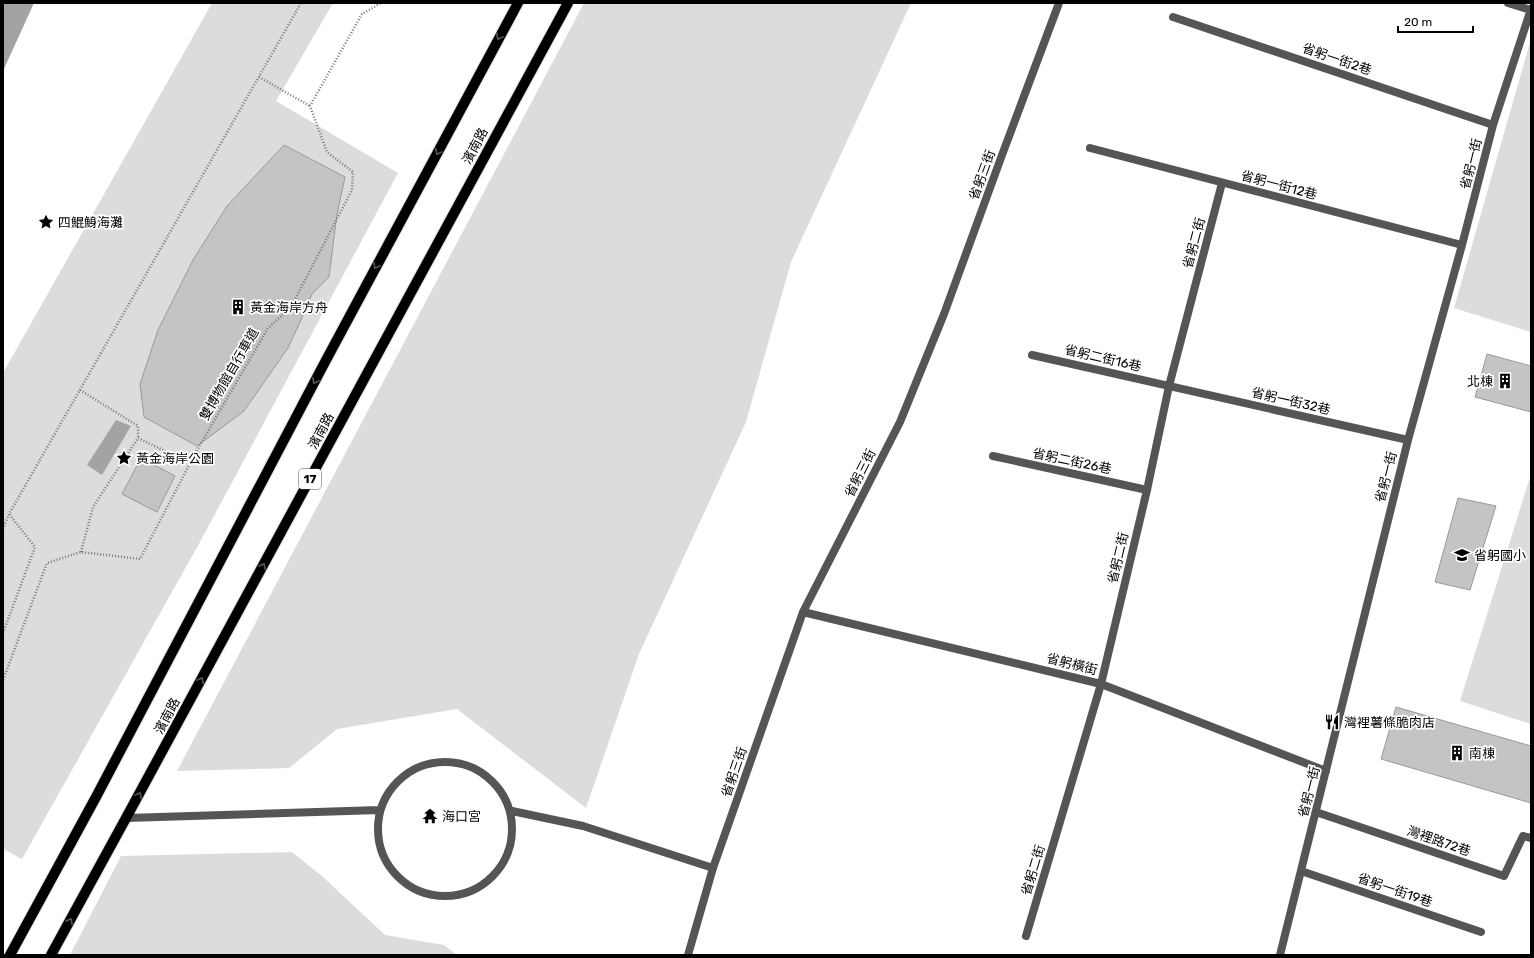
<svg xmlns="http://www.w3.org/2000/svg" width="1534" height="958" font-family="Rubik,'Noto Sans TC',sans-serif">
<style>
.green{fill:#dcdcdc}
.water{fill:#a3a3a3}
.building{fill:#c4c4c4;stroke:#999}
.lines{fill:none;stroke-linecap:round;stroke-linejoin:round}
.primary-casing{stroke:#dbdbdb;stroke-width:12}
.path{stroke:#777;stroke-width:2.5;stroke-dasharray:1 2;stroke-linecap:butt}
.service{stroke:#555;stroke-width:8}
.minor{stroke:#555;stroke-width:8}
.primary{stroke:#000;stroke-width:10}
.oneway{stroke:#595959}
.labels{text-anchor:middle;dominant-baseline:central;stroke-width:3.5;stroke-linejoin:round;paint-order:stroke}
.shield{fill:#fff;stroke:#4c4c4c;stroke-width:1}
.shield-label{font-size:12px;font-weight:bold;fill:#000}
.street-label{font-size:13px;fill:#000;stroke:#fff}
.poi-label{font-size:13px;fill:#000;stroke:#fff;text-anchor:start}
</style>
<rect width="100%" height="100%" fill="#fff"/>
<path class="green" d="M 212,3 L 333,3 L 276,101 L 398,173 L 200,542 L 22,859 L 3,849 L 3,373 Z
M 584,3 L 911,3 L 791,262 L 746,422 L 639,654 L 586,808 L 457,709 L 337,729 L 289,768 L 177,771 Z
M 1531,39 L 1531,332 L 1454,308 Z
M 1531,474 L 1531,724 L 1460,701 Z
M 292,852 L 323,877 L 385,935 L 444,945 L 457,955 L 70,955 L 121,856 Z"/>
<path class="water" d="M 3,3 L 34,3 L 3,71 Z
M 116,420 L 131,426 L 102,475 L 87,465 Z"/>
<path class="building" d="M 284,145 L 345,177 L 337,214 L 329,277 L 312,294 L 301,320 L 288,348 L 244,411 L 197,446 L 144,417 L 140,384 L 158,330 L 193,260 L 227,206 Z
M 1487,354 L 1531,366 L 1531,412 L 1475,397 Z
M 141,458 L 175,476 L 157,512 L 122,494 Z
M 1458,498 L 1496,506 L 1470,590 L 1435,582 Z
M 1396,707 L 1531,746 L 1531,803 L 1381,759 Z"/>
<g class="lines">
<g class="primary-casing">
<path id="primary" d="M 10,955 L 96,797 L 325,362 L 518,3
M 51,955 L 126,818 L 568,3"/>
</g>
<path class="path" d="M 259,77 L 310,106
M 80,390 L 138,426 L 138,438
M 3,529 L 9,514 L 301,3
M 81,552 L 93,507 L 138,438 L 190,463
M 3,633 L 35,547 L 9,514
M 3,680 L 47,563 L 81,552 L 140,559 L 196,452 L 268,328 L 291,307 L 352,190 L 353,172 L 327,152 L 310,106 L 362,14 L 381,3"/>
<path class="service" d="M 1173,17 L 1493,125
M 1090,148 L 1462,245
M 1032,355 L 1408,440
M 993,456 L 1147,490
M378 829a67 67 0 1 1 134 0a67 67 0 1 1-134 0Z
M 512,811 L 583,826 L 713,868
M 1316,812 L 1504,876 L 1523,836 L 1531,838
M 126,818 L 379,810
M 1301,871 L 1481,932
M 1026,936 L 1101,684 L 1147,490 L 1169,386 L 1222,183
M 1280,955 L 1408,440 L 1462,245 L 1493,125 L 1531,9"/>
<path class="minor" d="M 1508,3 L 1531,10
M 803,612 L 1101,684 L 1326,771
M 688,955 L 713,868 L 803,612 L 900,422 L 944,314 L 1002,155 L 1059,3"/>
<use href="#primary" class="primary"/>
</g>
<defs><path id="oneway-chevron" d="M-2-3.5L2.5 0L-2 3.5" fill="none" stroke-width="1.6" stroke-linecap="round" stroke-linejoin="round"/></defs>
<g class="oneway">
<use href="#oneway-chevron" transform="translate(499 37) rotate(118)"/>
<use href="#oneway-chevron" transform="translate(438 152) rotate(118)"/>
<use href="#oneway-chevron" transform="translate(376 266) rotate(118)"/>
<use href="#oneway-chevron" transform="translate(315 381) rotate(118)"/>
<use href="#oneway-chevron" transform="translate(263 566) rotate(-62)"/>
<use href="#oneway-chevron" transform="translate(201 680) rotate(-62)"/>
<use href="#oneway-chevron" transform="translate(139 795) rotate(-62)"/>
<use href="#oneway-chevron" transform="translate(70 921) rotate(-61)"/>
</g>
<defs>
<g id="sight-bare" transform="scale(1.2)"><path d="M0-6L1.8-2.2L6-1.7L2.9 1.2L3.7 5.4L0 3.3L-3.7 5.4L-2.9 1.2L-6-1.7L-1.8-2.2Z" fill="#000" stroke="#fff" stroke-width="2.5" paint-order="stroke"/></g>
<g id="building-bare" transform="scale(1.2)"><path d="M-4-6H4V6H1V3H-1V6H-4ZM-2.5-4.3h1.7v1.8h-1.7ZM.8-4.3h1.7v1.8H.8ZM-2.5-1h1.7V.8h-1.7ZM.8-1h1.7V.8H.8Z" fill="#000" stroke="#fff" stroke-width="2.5" paint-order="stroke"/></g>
<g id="school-bare" transform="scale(1.2)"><path d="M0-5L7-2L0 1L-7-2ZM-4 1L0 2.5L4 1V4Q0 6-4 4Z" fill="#000" stroke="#fff" stroke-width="2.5" paint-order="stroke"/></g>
<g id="restaurant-bare" transform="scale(1.2)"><path d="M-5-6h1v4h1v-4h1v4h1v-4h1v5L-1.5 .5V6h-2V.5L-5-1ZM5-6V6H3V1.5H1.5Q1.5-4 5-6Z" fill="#000" stroke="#fff" stroke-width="2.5" paint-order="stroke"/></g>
<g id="temple-bare" transform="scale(1.2)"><path d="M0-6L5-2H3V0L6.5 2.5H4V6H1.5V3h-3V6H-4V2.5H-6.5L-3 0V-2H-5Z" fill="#000" stroke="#fff" stroke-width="2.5" paint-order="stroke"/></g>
</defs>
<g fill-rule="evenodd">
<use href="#sight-bare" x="46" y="222"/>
<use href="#building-bare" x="238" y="307"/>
<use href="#building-bare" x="1505" y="381"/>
<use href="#sight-bare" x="124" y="458"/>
<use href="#school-bare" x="1462" y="555"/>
<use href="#restaurant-bare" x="1332" y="722"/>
<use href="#building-bare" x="1457" y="753"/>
<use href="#temple-bare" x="430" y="816"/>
</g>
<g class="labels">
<rect class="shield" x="299" y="469" width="22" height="20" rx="3"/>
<g class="shield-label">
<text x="310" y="479">17</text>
</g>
<g class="street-label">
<text transform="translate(1337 59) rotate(19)">省躬一街2巷</text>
<text transform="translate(475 146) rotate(-62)">濱南路</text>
<text transform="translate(1471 164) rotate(-76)">省躬一街</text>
<text transform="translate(982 175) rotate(-70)">省躬三街</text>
<text transform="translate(1279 185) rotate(15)">省躬一街12巷</text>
<text transform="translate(1194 243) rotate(-75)">省躬二街</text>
<text transform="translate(1103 358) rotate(13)">省躬二街16巷</text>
<text transform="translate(229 374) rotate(-60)">雙博物館自行車道</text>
<text transform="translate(1291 401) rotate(13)">省躬一街32巷</text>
<text transform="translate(321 431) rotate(-62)">濱南路</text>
<text transform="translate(1072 461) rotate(12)">省躬二街26巷</text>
<text transform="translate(860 473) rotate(-63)">省躬三街</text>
<text transform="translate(1386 477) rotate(-76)">省躬一街</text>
<text transform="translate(1118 558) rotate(-77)">省躬二街</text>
<text transform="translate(1072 664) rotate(14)">省躬橫街</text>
<text transform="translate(167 716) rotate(-62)">濱南路</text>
<text transform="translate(734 772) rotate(-71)">省躬三街</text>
<text transform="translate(1309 792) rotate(-76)">省躬一街</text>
<text transform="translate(1439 841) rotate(19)">灣裡路72巷</text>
<text transform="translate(1033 870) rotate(-73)">省躬二街</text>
<text transform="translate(1395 890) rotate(19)">省躬一街19巷</text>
</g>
<g class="poi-label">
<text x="58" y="222">四鯤鯓海灘</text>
<text x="250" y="307">黃金海岸方舟</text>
<text x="1493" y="381" text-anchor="end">北棟</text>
<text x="136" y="458">黃金海岸公園</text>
<text x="1474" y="555">省躬國小</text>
<text x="1344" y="722">灣裡薯條脆肉店</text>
<text x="1469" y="753">南棟</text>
<text x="442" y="816">海口宮</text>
</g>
</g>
<rect width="1534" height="958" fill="none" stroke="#000000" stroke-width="8"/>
<path d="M1398 26v6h75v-6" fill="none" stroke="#000000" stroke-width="2"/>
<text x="1404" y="26" font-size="12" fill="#000000" stroke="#ffffff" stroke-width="3" paint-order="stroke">20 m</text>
</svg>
